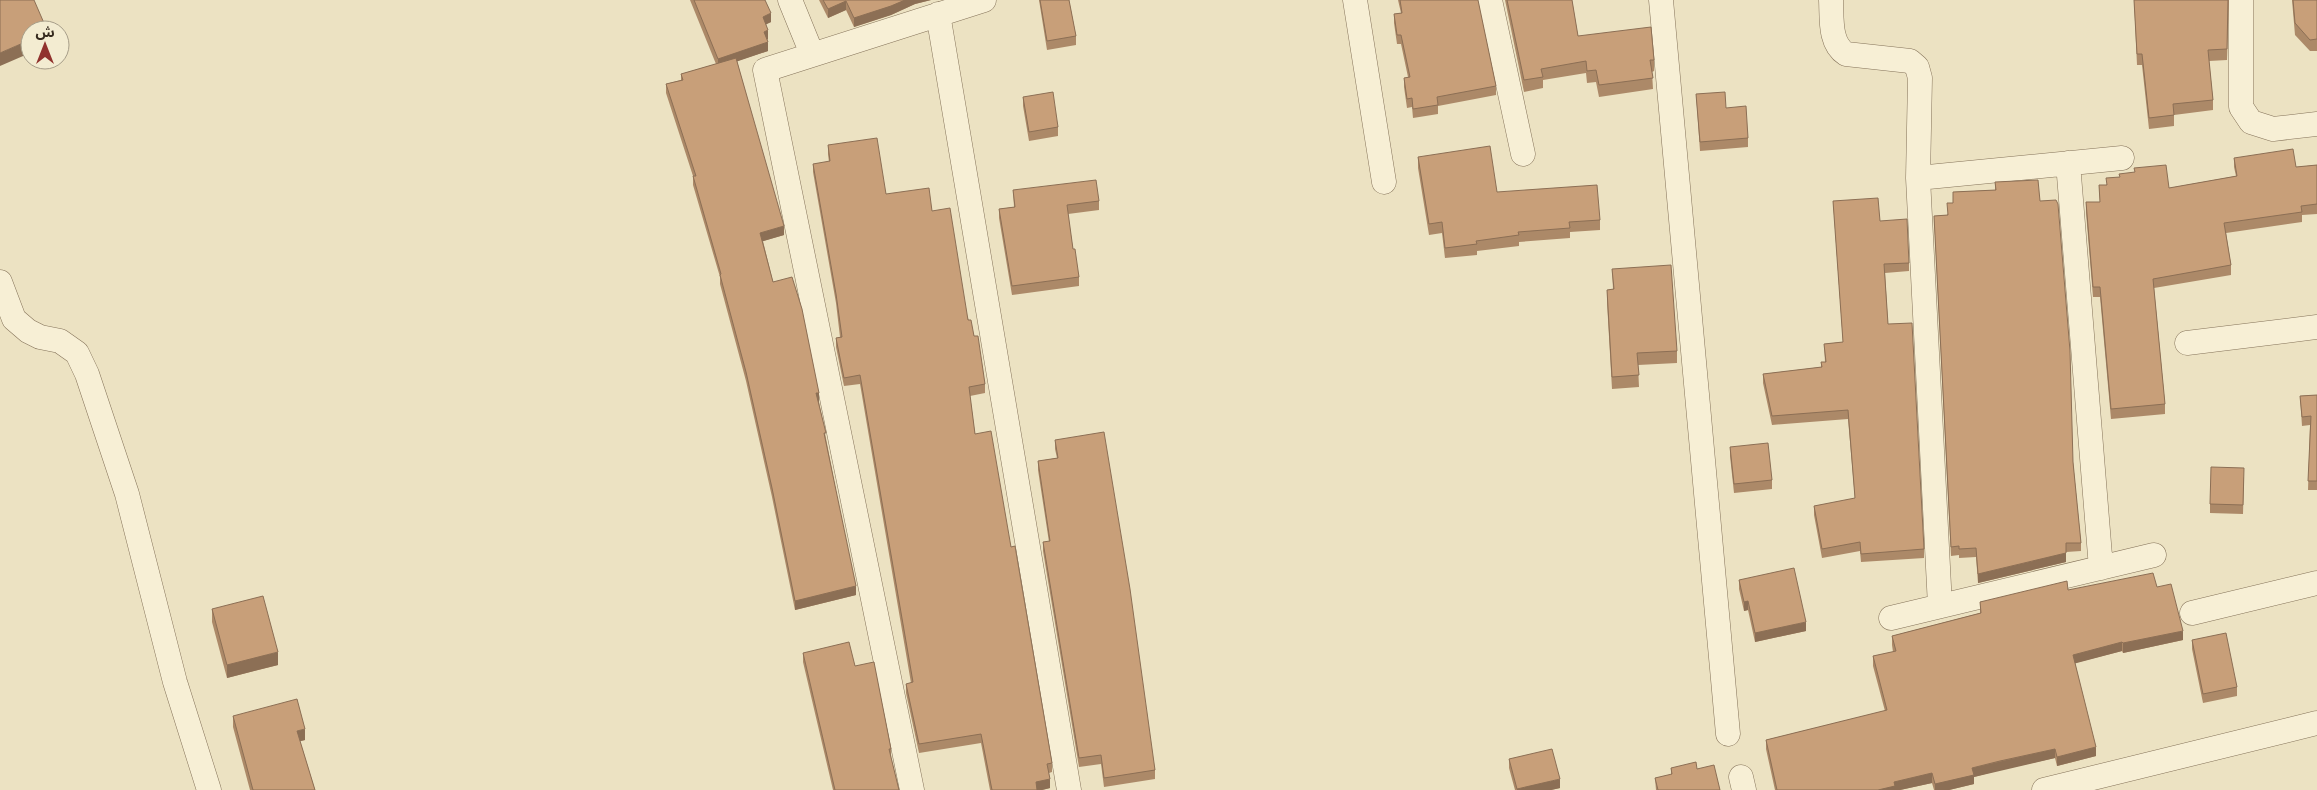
<svg xmlns="http://www.w3.org/2000/svg" width="2317" height="790" font-family="'Source Serif 4','Noto Sans Arabic',serif">
<style>
.lines{fill:none;stroke-linecap:round;stroke-linejoin:round}
.street-casing{stroke:#85735a;stroke-width:25}
.street{stroke:#f7efd5;stroke-width:24}
.wall{fill:#ac8968}
.shaded-wall{fill:#8c6f55}
.building{fill:#c89f79;stroke:#8c6f55}
</style>
<rect width="100%" height="100%" fill="#ece2c2"/>
<g class="lines">
<g class="street-casing">
<path id="street" d="M 790,0 L 812,54
M 1355,0 L 1384,182
M 1490,0 L 1523,154
M 1661,0 L 1728,734
M 1831,0 C 1832,18 1829,43 1846,54 L 1910,61 L 1917,67 L 1920,78 L 1918,178 L 1940,606
M 2241,0 L 2241,107 L 2251,122 L 2273,129 L 2317,124
M 938,14 L 1069,790
M 2068,163 L 2101,568
M 1918,178 L 2122,158
M 0,282 L 14,319 L 28,331 L 40,337 L 60,341 L 77,353 L 87,374 L 127,494 L 175,682 L 209,790
M 2187,343 L 2317,327
M 2192,613 L 2317,583
M 1891,618 L 2154,555
M 1741,777 L 1744,790
M 912,790 L 765,70 L 984,0
M 2044,790 L 2317,723"/>
</g>
<use href="#street" class="street"/>
</g>
<path class="wall" d="M 690,0 L 765,0 L 771,22 L 766,24 L 768,39 L 767,40 L 768,51 L 737,61 L 784,235 L 763,241 L 773,282 L 819,402 L 856,595 L 795,610 L 772,497 L 746,381 L 720,284 L 720,277 L 693,185 L 693,176 L 666,93 L 666,84 L 681,80 L 681,74 L 716,64 Z
M 819,0 L 931,0 L 915,4 L 891,15 L 854,27 L 846,10 L 828,18 Z
M 1039,0 L 1069,0 L 1076,36 L 1076,45 L 1047,50 Z
M 1398,0 L 1465,0 L 1496,86 L 1496,95 L 1438,106 L 1438,114 L 1413,118 L 1412,107 L 1407,108 L 1404,87 L 1404,78 L 1408,77 L 1401,44 L 1397,44 L 1394,23 L 1394,14 L 1401,13 Z
M 1505,0 L 1572,0 L 1578,36 L 1654,60 L 1654,71 L 1652,72 L 1653,89 L 1599,97 L 1596,82 L 1587,83 L 1586,73 L 1543,80 L 1543,88 L 1524,92 Z
M 2134,0 L 2229,0 L 2227,60 L 2209,61 L 2213,100 L 2213,110 L 2174,115 L 2174,126 L 2149,129 L 2142,65 L 2137,65 Z
M 2292,0 L 2317,0 L 2317,51 L 2310,51 L 2295,35 Z
M 1696,94 L 1726,108 L 1748,138 L 1748,147 L 1700,151 Z
M 1023,97 L 1058,127 L 1058,136 L 1029,141 L 1023,106 Z
M 828,145 L 886,194 L 932,211 L 974,336 L 985,384 L 985,393 L 970,396 L 975,434 L 1011,547 L 1052,763 L 1052,772 L 1049,773 L 1050,788 L 1042,790 L 990,790 L 981,743 L 919,753 L 906,693 L 906,684 L 911,683 L 860,384 L 844,386 L 836,347 L 836,338 L 840,337 L 836,303 L 813,172 L 813,164 L 829,162 L 828,154 Z
M 1418,157 L 1497,192 L 1600,220 L 1600,230 L 1570,232 L 1570,238 L 1519,242 L 1519,246 L 1477,251 L 1477,255 L 1445,258 L 1442,233 L 1429,235 L 1418,168 Z
M 2234,158 L 2296,167 L 2317,165 L 2317,214 L 2302,215 L 2302,222 L 2226,233 L 2231,265 L 2231,275 L 2154,288 L 2165,404 L 2165,414 L 2111,419 L 2100,297 L 2093,297 L 2086,212 L 2086,202 L 2100,202 L 2099,185 L 2106,185 L 2119,177 L 2169,188 L 2236,176 L 2234,167 Z
M 1995,182 L 2040,201 L 2073,462 L 2081,543 L 2081,551 L 2066,552 L 2066,562 L 1978,583 L 1976,557 L 1959,558 L 1959,555 L 1951,556 L 1934,216 L 1947,215 L 1953,203 L 1953,192 L 1995,190 Z
M 1013,190 L 1099,201 L 1099,210 L 1068,214 L 1073,249 L 1079,277 L 1079,286 L 1012,295 L 999,218 L 999,209 L 1014,207 Z
M 1833,201 L 1880,221 L 1909,263 L 1909,271 L 1885,273 L 1888,324 L 1924,549 L 1924,558 L 1861,562 L 1860,551 L 1822,558 L 1814,515 L 1814,506 L 1855,499 L 1848,419 L 1772,425 L 1763,383 L 1763,374 L 1821,367 L 1821,362 L 1825,362 L 1824,344 L 1843,342 Z
M 1612,269 L 1677,351 L 1677,363 L 1638,365 L 1639,387 L 1612,389 L 1607,302 L 1607,290 L 1613,289 Z
M 2317,395 L 2317,490 L 2308,490 L 2310,425 L 2302,426 L 2300,396 Z
M 1055,440 L 1155,770 L 1155,779 L 1104,787 L 1101,764 L 1079,767 L 1043,551 L 1043,542 L 1049,542 L 1038,470 L 1038,461 L 1057,458 L 1055,449 Z
M 1730,447 L 1772,480 L 1772,489 L 1734,493 L 1730,456 Z
M 2244,477 L 2243,514 L 2210,513 L 2210,504 Z
M 1739,580 L 1806,631 L 1755,642 L 1748,610 L 1744,611 L 1739,589 Z
M 2157,587 L 2183,640 L 2123,653 L 2122,651 L 2075,663 L 2096,756 L 2057,766 L 2055,758 L 2000,770 L 1974,777 L 1974,784 L 1949,790 L 1934,790 L 1932,783 L 1900,790 L 1775,790 L 1766,749 L 1766,740 L 1885,711 L 1873,666 L 1873,656 L 1893,652 L 1892,645 L 1892,636 L 1980,613 L 1980,602 L 2068,590 Z
M 212,609 L 278,665 L 227,678 L 212,622 Z
M 2192,640 L 2237,687 L 2237,696 L 2203,703 L 2192,649 Z
M 803,653 L 855,666 L 891,749 L 891,758 L 899,790 L 833,790 L 803,662 Z
M 233,716 L 305,740 L 300,741 L 315,790 L 250,790 L 233,727 Z
M 1509,759 L 1560,788 L 1551,790 L 1515,790 L 1509,768 Z
M 1671,768 L 1697,769 L 1720,790 L 1656,790 L 1655,778 L 1671,775 Z"/>
<path class="shaded-wall" d="M 905,0 L 931,0 L 915,4 L 891,15 L 854,27 L 854,18 Z
M 846,1 L 846,10 L 828,18 L 828,9 Z
M 771,13 L 771,22 L 763,26 L 763,17 Z
M 768,30 L 768,39 L 764,41 L 764,32 Z
M 30,40 L 30,53 L 0,66 L 0,53 Z
M 768,42 L 768,51 L 718,68 L 718,59 Z
M 784,226 L 784,235 L 760,242 L 760,233 Z
M 816,393 L 819,393 L 819,402 L 816,402 Z
M 2066,553 L 2066,562 L 1978,583 L 1978,574 Z
M 856,586 L 856,595 L 795,610 L 795,601 Z
M 1748,601 L 1748,610 L 1744,611 L 1744,602 Z
M 1806,622 L 1806,631 L 1755,642 L 1755,633 Z
M 2183,631 L 2183,640 L 2123,653 L 2123,643 Z
M 2122,642 L 2122,651 L 2073,664 L 2073,655 Z
M 278,652 L 278,665 L 227,678 L 227,665 Z
M 305,729 L 305,740 L 297,742 L 297,731 Z
M 2096,747 L 2096,756 L 2057,766 L 2057,757 Z
M 2055,749 L 2055,758 L 1974,777 L 1974,784 L 1949,790 L 1935,790 L 1935,784 L 1972,768 Z
M 1932,773 L 1932,783 L 1900,790 L 1878,790 L 1894,782 Z
M 1050,779 L 1050,788 L 1042,790 L 1036,790 L 1036,782 Z
M 1560,779 L 1560,788 L 1551,790 L 1517,790 L 1517,789 Z"/>
<path class="building" d="M 0,0 L 34,0 L 47,30 L 30,30 L 30,40 L 0,53 Z
M 694,0 L 765,0 L 771,13 L 763,17 L 768,30 L 764,32 L 768,42 L 718,59 Z
M 823,0 L 905,0 L 891,6 L 854,18 L 846,1 L 828,9 Z
M 1040,0 L 1069,0 L 1076,36 L 1047,41 Z
M 1400,0 L 1478,0 L 1496,86 L 1437,97 L 1438,105 L 1413,109 L 1412,98 L 1407,99 L 1404,78 L 1410,77 L 1401,35 L 1397,35 L 1394,14 L 1402,13 Z
M 1507,0 L 1572,0 L 1578,36 L 1651,27 L 1654,60 L 1650,60 L 1653,78 L 1599,85 L 1596,70 L 1587,71 L 1586,61 L 1541,69 L 1543,77 L 1524,80 Z
M 2134,0 L 2228,0 L 2227,49 L 2208,50 L 2213,100 L 2173,104 L 2174,115 L 2149,118 L 2142,54 L 2137,54 Z
M 2293,0 L 2317,0 L 2317,39 L 2310,40 L 2295,23 Z
M 736,58 L 784,226 L 760,233 L 773,282 L 792,277 L 802,309 L 819,393 L 816,393 L 826,433 L 824,433 L 856,586 L 795,601 L 772,488 L 746,372 L 720,275 L 721,274 L 693,176 L 696,176 L 666,84 L 683,80 L 681,74 Z
M 1053,92 L 1058,127 L 1029,132 L 1023,97 Z
M 1725,92 L 1726,108 L 1746,106 L 1748,138 L 1700,142 L 1696,94 Z
M 877,138 L 886,194 L 929,188 L 932,211 L 950,208 L 968,320 L 971,320 L 974,336 L 978,336 L 985,384 L 969,387 L 975,434 L 991,431 L 1011,547 L 1015,546 L 1052,763 L 1047,764 L 1050,779 L 1036,782 L 1037,790 L 992,790 L 981,734 L 919,744 L 906,684 L 913,682 L 860,375 L 844,378 L 836,338 L 842,337 L 836,294 L 813,164 L 830,161 L 828,145 Z
M 1490,146 L 1497,192 L 1597,185 L 1600,220 L 1569,222 L 1570,228 L 1518,232 L 1519,235 L 1476,241 L 1477,244 L 1445,248 L 1442,222 L 1429,224 L 1418,157 Z
M 2293,149 L 2296,167 L 2317,165 L 2317,204 L 2301,206 L 2302,212 L 2224,223 L 2231,265 L 2153,279 L 2165,404 L 2111,409 L 2100,287 L 2093,287 L 2086,202 L 2100,202 L 2099,185 L 2107,185 L 2106,178 L 2120,177 L 2119,174 L 2135,172 L 2134,168 L 2166,165 L 2169,188 L 2237,176 L 2234,158 Z
M 1096,180 L 1099,201 L 1067,205 L 1073,249 L 1075,249 L 1079,277 L 1012,286 L 999,209 L 1015,207 L 1013,190 Z
M 2038,180 L 2040,201 L 2056,200 L 2058,204 L 2070,351 L 2073,462 L 2081,543 L 2066,543 L 2066,553 L 1978,574 L 1976,548 L 1959,549 L 1959,546 L 1951,547 L 1934,216 L 1948,215 L 1947,203 L 1953,203 L 1953,192 L 1996,190 L 1995,182 Z
M 1878,198 L 1880,221 L 1907,219 L 1909,263 L 1884,264 L 1888,324 L 1912,323 L 1924,549 L 1861,554 L 1860,542 L 1822,549 L 1814,506 L 1855,498 L 1848,410 L 1772,416 L 1763,374 L 1822,367 L 1821,362 L 1826,362 L 1824,344 L 1843,342 L 1833,201 Z
M 1671,265 L 1677,351 L 1637,353 L 1639,375 L 1612,377 L 1607,290 L 1614,289 L 1612,269 Z
M 2317,395 L 2317,481 L 2308,481 L 2311,416 L 2302,417 L 2300,396 Z
M 1104,432 L 1130,589 L 1155,770 L 1104,778 L 1101,755 L 1079,758 L 1043,542 L 1050,541 L 1038,461 L 1058,458 L 1055,440 Z
M 1768,443 L 1772,480 L 1734,484 L 1730,447 Z
M 2211,467 L 2244,468 L 2243,505 L 2210,504 Z
M 1794,568 L 1806,622 L 1755,633 L 1748,601 L 1744,602 L 1739,580 Z
M 2153,573 L 2157,587 L 2171,584 L 2183,631 L 2123,643 L 2122,642 L 2073,655 L 2096,747 L 2057,757 L 2055,749 L 2000,761 L 1972,768 L 1974,775 L 1935,784 L 1932,773 L 1894,782 L 1895,786 L 1878,790 L 1777,790 L 1766,740 L 1887,710 L 1873,656 L 1896,651 L 1892,636 L 1981,613 L 1980,602 L 2067,581 L 2068,590 Z
M 263,596 L 278,652 L 227,665 L 212,609 Z
M 2226,633 L 2237,687 L 2203,694 L 2192,640 Z
M 849,642 L 855,666 L 874,662 L 891,749 L 889,749 L 899,790 L 835,790 L 803,653 Z
M 297,699 L 305,729 L 297,731 L 315,790 L 253,790 L 233,716 Z
M 1552,749 L 1560,779 L 1517,789 L 1509,759 Z
M 1696,762 L 1697,769 L 1714,765 L 1720,790 L 1658,790 L 1655,778 L 1672,774 L 1671,768 Z"/>
<g transform="translate(45 45)"><circle r="24" fill="#f3ecd1" stroke="#a79e89"/>
<path d="M0-4L9 19L0 12L-9 19Z" fill="#91322d"/>
<text y="-8" font-size="14" font-weight="bold" text-anchor="middle" fill="#352a1e">ش</text>
</g>
</svg>
